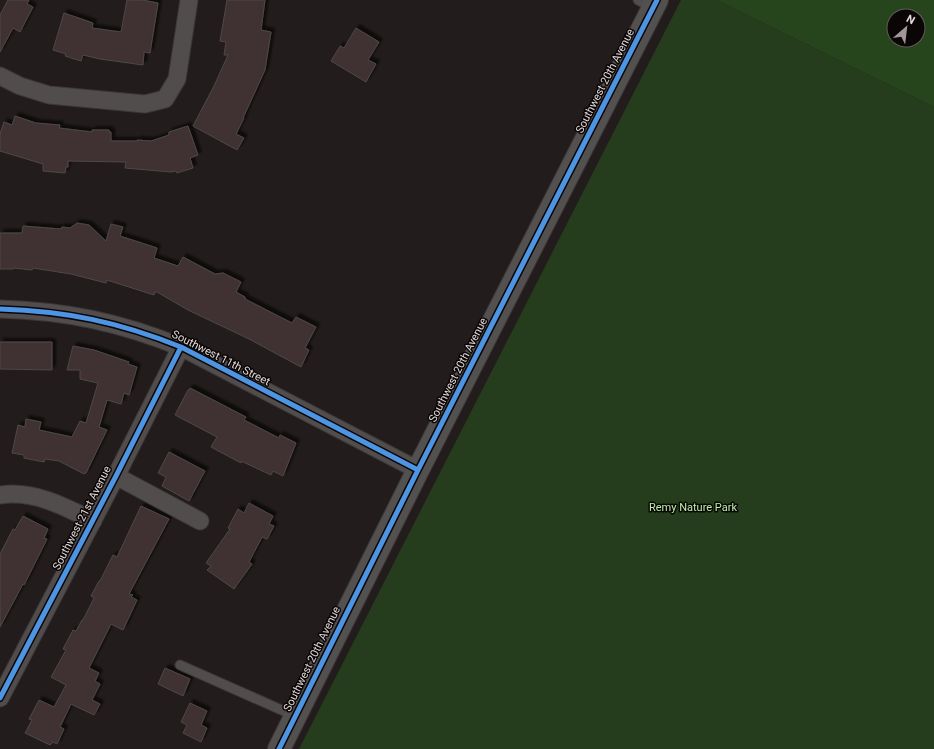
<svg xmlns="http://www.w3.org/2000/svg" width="934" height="749" font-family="Roboto,sans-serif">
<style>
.green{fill:#253d1d}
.forest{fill:#26451c;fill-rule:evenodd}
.building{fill:#403132;stroke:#4e4848;filter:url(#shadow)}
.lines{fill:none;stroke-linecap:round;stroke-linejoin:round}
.lane-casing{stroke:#3d3737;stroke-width:11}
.street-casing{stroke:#3d3737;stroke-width:19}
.secondary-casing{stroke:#3d3737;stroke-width:24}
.lane{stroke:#524d4d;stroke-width:9}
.street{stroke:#524d4d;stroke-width:17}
.secondary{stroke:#535050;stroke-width:22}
.cycleway-casing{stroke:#0b0606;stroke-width:8}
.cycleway{stroke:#4d94e3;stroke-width:5}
.labels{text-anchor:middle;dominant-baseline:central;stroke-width:3;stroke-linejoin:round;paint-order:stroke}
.street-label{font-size:11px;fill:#e4dada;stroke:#0b0606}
.park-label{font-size:11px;fill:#b7f2a7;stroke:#0b0606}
</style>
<defs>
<filter id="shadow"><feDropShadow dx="3.5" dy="-3.5" stdDeviation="1" flood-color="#0009"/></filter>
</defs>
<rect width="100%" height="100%" fill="#231c1c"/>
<path class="green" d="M 681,0 L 717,0 L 934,107 L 934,749 L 299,749 Z"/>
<path class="forest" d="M 717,0 L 934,0 L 934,107 ZM 894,16 L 918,16 L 918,40 L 894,40 Z"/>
<path class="building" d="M 8,0 L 29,0 L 27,4 L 33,7 L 20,32 L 13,28 L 0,52 L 0,15 Z
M 127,0 L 142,0 L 158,3 L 150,53 L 144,52 L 143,65 L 100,59 L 83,55 L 81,61 L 65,56 L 66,54 L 53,50 L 64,13 L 93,23 L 92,28 L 121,32 Z
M 227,0 L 265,0 L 261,30 L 271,32 L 265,70 L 243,118 L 244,118 L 236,134 L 244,138 L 237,150 L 193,126 L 214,86 L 228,55 L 224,55 L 226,42 L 220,41 Z
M 356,28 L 379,42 L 368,60 L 376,64 L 366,82 L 331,61 L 340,46 L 344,48 Z
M 15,116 L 36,123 L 60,125 L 59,128 L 92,132 L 92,130 L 109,130 L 109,132 L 111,132 L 111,141 L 137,141 L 137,140 L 151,141 L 169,135 L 169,132 L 188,126 L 198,155 L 190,158 L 193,168 L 177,173 L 176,171 L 171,172 L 125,168 L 126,162 L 68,161 L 68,167 L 66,167 L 65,173 L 43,171 L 43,164 L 0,151 L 0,134 L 4,122 L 12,125 Z
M 77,223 L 89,225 L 106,241 L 111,224 L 123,227 L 120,236 L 157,248 L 154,258 L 178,266 L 183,257 L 215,274 L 223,273 L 241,282 L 236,292 L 245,297 L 245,299 L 292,323 L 296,317 L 316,327 L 305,348 L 309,350 L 301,367 L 249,339 L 188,310 L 157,292 L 155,292 L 154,295 L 107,280 L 106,283 L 71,274 L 33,268 L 32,270 L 13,268 L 13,269 L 0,269 L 0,233 L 22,233 L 23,226 L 61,229 L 62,227 L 70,228 Z
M 0,342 L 52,342 L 52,370 L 0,369 Z
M 73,346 L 94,350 L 129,362 L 128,364 L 137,367 L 129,395 L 124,393 L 121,404 L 107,400 L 99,427 L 107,430 L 86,473 L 85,473 L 84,474 L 59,461 L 45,459 L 44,462 L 24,458 L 24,455 L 12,453 L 18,425 L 25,427 L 26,419 L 41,422 L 39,430 L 72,437 L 80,421 L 86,423 L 98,383 L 80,379 L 80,370 L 67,370 Z
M 190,388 L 246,417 L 244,420 L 279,438 L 280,435 L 296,443 L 283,476 L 273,471 L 271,475 L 241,461 L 241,463 L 211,447 L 217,437 L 175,415 L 188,390 L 189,390 Z
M 169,452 L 205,471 L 189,501 L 162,486 L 166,477 L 158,473 Z
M 249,503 L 273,516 L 269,524 L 274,526 L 267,539 L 262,537 L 249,562 L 252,564 L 234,589 L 207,570 L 211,566 L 206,563 L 230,529 L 228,528 L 238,509 L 244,513 Z
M 141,506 L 169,519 L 129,594 L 133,595 L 131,597 L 137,600 L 123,630 L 111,624 L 89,668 L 99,673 L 95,681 L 100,684 L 92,700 L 100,704 L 94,715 L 71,704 L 60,727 L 64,729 L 57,744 L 53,742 L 50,745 L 25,733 L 32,720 L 29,719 L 39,700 L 54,707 L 66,685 L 51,677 L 66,650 L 63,649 L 73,630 L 76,631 L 82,620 L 83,620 L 94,598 L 91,596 L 99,581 L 100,581 L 113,555 L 117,557 Z
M 23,516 L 48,529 L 44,538 L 47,539 L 24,585 L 23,584 L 0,627 L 0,554 L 13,529 L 15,530 Z
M 165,668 L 190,679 L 183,696 L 158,684 Z
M 190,703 L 207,711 L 201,725 L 207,728 L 201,742 L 183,733 L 187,725 L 181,722 Z"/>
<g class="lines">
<g class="lane-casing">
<path id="lane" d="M 638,0 L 653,8
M 180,665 L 295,716"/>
</g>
<g class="street-casing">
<path id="street" d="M 0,76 L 20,86 L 49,95 L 145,104 L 165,99 L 177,79 L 189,0
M 0,309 C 66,311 119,322 181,347 L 418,470
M 116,476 L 200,521
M 0,495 C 33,490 64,506 93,521
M 0,698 L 116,476 L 181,347"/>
</g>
<g class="secondary-casing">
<path id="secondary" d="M 279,749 L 418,470 L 657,0"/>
</g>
<use href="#lane" class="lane"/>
<use href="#street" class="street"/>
<use href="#secondary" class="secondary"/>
<g class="cycleway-casing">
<path id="cycleway" d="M 0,309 C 66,311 119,322 181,347 L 418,470
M 0,698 L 116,476 L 181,347
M 279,749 L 418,470 L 657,0"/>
</g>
<use href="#cycleway" class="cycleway"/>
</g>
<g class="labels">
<g class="street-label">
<text transform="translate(605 81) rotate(-63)">Southwest 20th Avenue</text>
<text transform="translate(221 358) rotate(27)">Southwest 11th Street</text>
<text transform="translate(458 370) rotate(-63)">Southwest 20th Avenue</text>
<text transform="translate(82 518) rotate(-63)">Southwest 21st Avenue</text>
<text transform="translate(312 659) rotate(-64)">Southwest 20th Avenue</text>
</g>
<g class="park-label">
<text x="693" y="507">Remy Nature Park</text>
</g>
</g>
<g transform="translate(906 28) rotate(28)"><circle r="19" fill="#0b0606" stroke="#625b5b"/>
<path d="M0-3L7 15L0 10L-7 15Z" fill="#a09898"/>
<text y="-6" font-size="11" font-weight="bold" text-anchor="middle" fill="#e4dada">N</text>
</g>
</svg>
